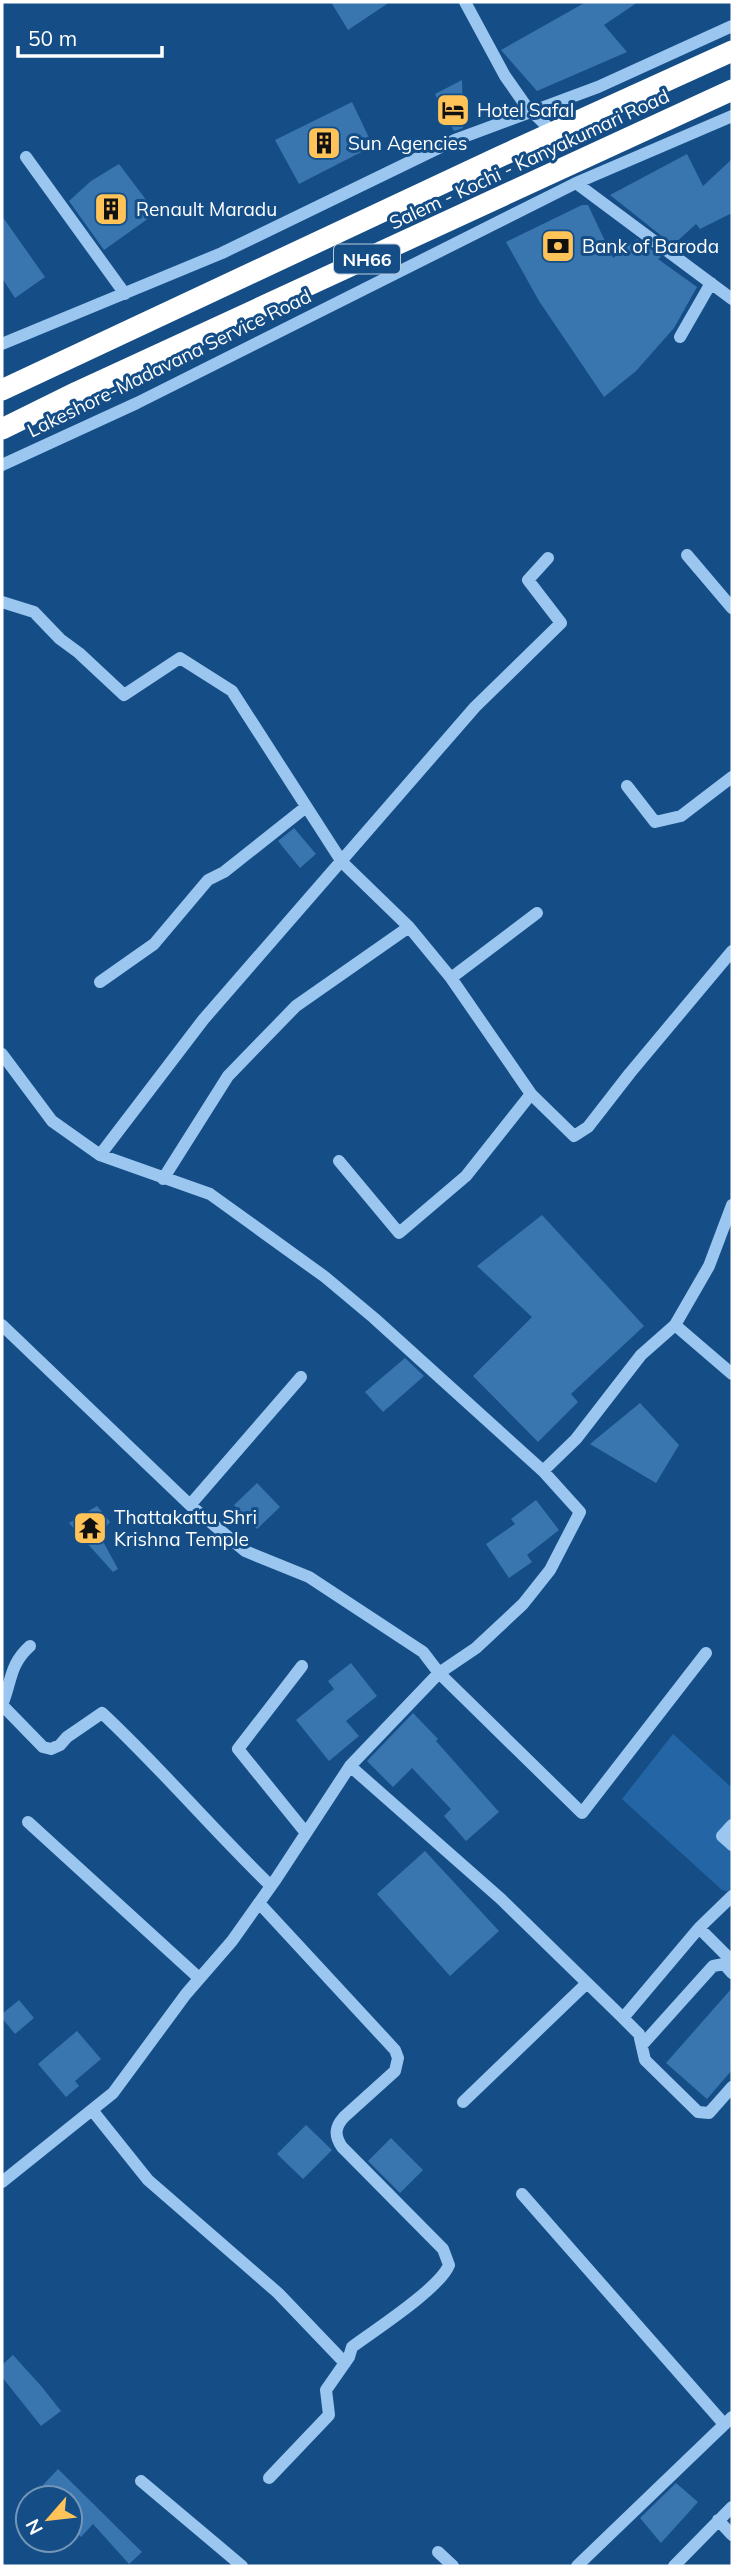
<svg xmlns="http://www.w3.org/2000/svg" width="734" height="2568" font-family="Mulish,sans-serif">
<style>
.green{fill:#2466a5}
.building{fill:#3975af}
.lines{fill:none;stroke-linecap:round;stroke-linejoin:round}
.minor{stroke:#9ac6ef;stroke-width:12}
.highway{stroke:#fff;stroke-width:21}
.labels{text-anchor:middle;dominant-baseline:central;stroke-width:6;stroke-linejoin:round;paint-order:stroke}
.shield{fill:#154e87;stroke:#b9cadb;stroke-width:2}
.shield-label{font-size:18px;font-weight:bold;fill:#fff}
.poi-label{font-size:19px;fill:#fff;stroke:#154e87;text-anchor:start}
.street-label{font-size:19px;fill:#fff;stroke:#154e87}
</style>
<rect width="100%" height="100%" fill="#154e87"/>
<path class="green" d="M 673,1734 L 732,1788 L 732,1892 L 722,1890 L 622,1799 Z"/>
<path class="building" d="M 331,2 L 390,2 L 348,30 Z
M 586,2 L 638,2 L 604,25 L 627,52 L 537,91 L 501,50 Z
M 462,80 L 463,128 L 454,131 L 435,94 Z
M 352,102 L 373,146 L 299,184 L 275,140 Z
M 687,154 L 703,186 L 732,159 L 732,213 L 700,229 L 696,224 L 673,245 L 610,195 Z
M 119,164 L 156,213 L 104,250 L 69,201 L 91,181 Z
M 582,205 L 588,205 L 613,258 L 637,239 L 661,257 L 658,259 L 697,287 L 674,328 L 636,371 L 604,397 L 539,301 L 506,242 Z
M 2,216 L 45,277 L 15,298 L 2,278 Z
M 294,828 L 316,854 L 300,868 L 278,841 Z
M 542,1215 L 644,1326 L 571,1394 L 578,1402 L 538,1442 L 473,1376 L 532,1317 L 477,1266 Z
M 405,1358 L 424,1376 L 383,1412 L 365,1392 Z
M 640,1403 L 679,1445 L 656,1483 L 590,1444 Z
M 257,1483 L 280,1507 L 257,1529 L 234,1505 Z
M 536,1500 L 559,1530 L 527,1555 L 532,1562 L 509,1578 L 486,1544 L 515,1524 L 511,1519 Z
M 97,1506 L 110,1522 L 99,1534 L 118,1569 L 113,1572 L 69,1523 Z
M 351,1663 L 377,1696 L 346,1721 L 359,1736 L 329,1761 L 296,1720 L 334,1689 L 328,1681 Z
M 413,1713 L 438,1739 L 436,1741 L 499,1812 L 466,1841 L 444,1816 L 451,1809 L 412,1768 L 393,1787 L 367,1761 Z
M 425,1851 L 499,1931 L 450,1976 L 377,1894 Z
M 732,1988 L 732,2070 L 707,2099 L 666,2063 Z
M 19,2000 L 34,2018 L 15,2034 L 2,2018 L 2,2014 Z
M 77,2031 L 101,2059 L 75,2081 L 79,2086 L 66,2097 L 38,2064 Z
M 306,2125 L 332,2150 L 303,2179 L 277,2154 Z
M 391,2138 L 423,2170 L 400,2193 L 368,2161 Z
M 13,2355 L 42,2387 L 61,2411 L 41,2426 L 2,2377 L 2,2365 Z
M 58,2469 L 142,2552 L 129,2564 L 93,2524 L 81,2537 L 70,2526 L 70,2498 L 57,2498 L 43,2485 Z
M 676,2483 L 698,2502 L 661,2543 L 640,2518 Z"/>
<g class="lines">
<path class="minor" d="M 465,2 L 505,76 L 526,106 L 553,132
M 26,157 L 125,294
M 576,183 L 732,299
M 680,337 L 711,283
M 2,344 L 222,253 L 455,140 L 598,87 L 732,26
M 2,465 L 137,403 L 576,183 L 732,116
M 687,555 L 732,608
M 2,602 L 34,612 L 60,639 L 79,653 L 124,695 L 180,658 L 232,691 L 342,862 L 409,927 L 451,978 L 531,1094 L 574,1136 L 588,1127 L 630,1073 L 732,951
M 627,786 L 655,822 L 681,816 L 732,777
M 451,978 L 537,913
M 100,982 L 154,944 L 208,880 L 224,872 L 306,807
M 2,1054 L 52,1121 L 100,1155 L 210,1194 L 325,1277 L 374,1318 L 543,1471
M 100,1155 L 203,1020 L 475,707 L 561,623 L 528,580 L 548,558
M 339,1161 L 399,1233 L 466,1176 L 531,1094
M 163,1179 L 228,1076 L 296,1006 L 409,927
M 2,1325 L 190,1505 L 245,1551 L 309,1577 L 423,1652 L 439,1673 L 582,1813 L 706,1653
M 675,1325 L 732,1374
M 190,1505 L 301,1377
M 30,1646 C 9,1665 12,1681 2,1705 L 43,1747 L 51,1749 L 60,1745 L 67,1737 L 102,1713 C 161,1768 213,1830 271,1886
M 302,1666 L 238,1749 L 306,1833
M 350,1766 L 501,1899 L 623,2018 L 699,1928 L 732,1961
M 28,1822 L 199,1978
M 732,1825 L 722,1836 L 732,1845
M 259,1903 L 395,2050 L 398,2058 L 395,2071 L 344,2117 C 335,2127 334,2135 342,2147 L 443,2249 L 449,2265 C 440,2288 375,2330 352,2347 L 349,2357 L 326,2390 L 329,2415 L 269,2478
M 699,1928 L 732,1896
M 623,2018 L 639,2034 L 645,2060 L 698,2112 L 709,2113 L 732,2087
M 642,2045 L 713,1966 L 724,1964 L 732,1973
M 463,2102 L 587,1983
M 92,2110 L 148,2180 L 278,2293 L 345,2363
M 2,2182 L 113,2093 L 186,1994 L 232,1941 L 276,1879 L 350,1766 L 439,1673 L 476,1648 L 523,1604 L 550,1570 L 580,1512 L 543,1471 L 576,1439 L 641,1355 L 675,1325 L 709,1266 L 732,1205
M 522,2194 L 724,2424
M 141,2481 L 242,2566
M 718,2520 L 732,2535
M 438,2552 L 453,2566
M 577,2566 L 732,2417
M 674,2566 L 732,2507"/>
<path class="highway" d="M 2,390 L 499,157 L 732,51
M 2,429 L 77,392 L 732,90"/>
</g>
<defs>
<g id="hotel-square" transform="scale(1.75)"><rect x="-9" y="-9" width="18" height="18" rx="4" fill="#ffc358" stroke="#154e87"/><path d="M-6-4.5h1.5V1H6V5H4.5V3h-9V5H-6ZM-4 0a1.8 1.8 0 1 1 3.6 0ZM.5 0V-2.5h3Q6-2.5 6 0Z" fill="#111"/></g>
<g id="building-square" transform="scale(1.75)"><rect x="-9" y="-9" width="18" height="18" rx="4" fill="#ffc358" stroke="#154e87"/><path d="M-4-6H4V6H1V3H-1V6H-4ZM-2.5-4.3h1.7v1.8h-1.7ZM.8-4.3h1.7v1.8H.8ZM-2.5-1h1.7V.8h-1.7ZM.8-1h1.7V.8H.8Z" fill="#111"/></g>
<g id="bank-square" transform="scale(1.75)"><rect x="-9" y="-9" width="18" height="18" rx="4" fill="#ffc358" stroke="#154e87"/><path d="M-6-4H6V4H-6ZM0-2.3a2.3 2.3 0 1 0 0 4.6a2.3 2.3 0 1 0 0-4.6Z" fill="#111"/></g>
<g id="temple-square" transform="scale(1.75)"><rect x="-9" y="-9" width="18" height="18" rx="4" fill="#ffc358" stroke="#154e87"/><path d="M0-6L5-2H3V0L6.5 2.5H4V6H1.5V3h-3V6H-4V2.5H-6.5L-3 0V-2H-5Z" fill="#111"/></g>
</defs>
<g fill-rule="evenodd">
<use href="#hotel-square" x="453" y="110"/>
<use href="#building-square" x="324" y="143"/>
<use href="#building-square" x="111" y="209"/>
<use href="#bank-square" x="558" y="246"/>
<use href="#temple-square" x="90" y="1528"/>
</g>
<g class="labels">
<rect class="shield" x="334" y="244.5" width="66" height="29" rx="5"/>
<g class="shield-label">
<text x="367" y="259">NH66</text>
</g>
<g class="poi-label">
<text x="477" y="110">Hotel Safal</text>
<text x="348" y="143">Sun Agencies</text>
<text x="136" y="209">Renault Maradu</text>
<text x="582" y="246">Bank of Baroda</text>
<text x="114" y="1517">Thattakattu Shri<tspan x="114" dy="22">Krishna Temple</tspan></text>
</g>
<g class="street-label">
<text transform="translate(529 159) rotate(-25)">Salem - Kochi - Kanyakumari Road</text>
<text transform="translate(169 363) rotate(-26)">Lakeshore-Madavana Service Road</text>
</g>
</g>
<rect width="734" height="2568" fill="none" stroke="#ffffff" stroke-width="7"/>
<g transform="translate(49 2519) rotate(242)"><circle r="33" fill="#154e87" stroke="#7395b7" stroke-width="2"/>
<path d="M0-5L12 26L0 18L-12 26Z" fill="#ffc358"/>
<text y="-10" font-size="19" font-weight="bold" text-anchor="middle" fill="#ffffff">N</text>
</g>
<path d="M18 46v10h144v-10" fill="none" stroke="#ffffff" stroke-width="3.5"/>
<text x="28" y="46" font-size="21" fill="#ffffff" stroke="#154e87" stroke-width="5" paint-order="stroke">50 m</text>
</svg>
